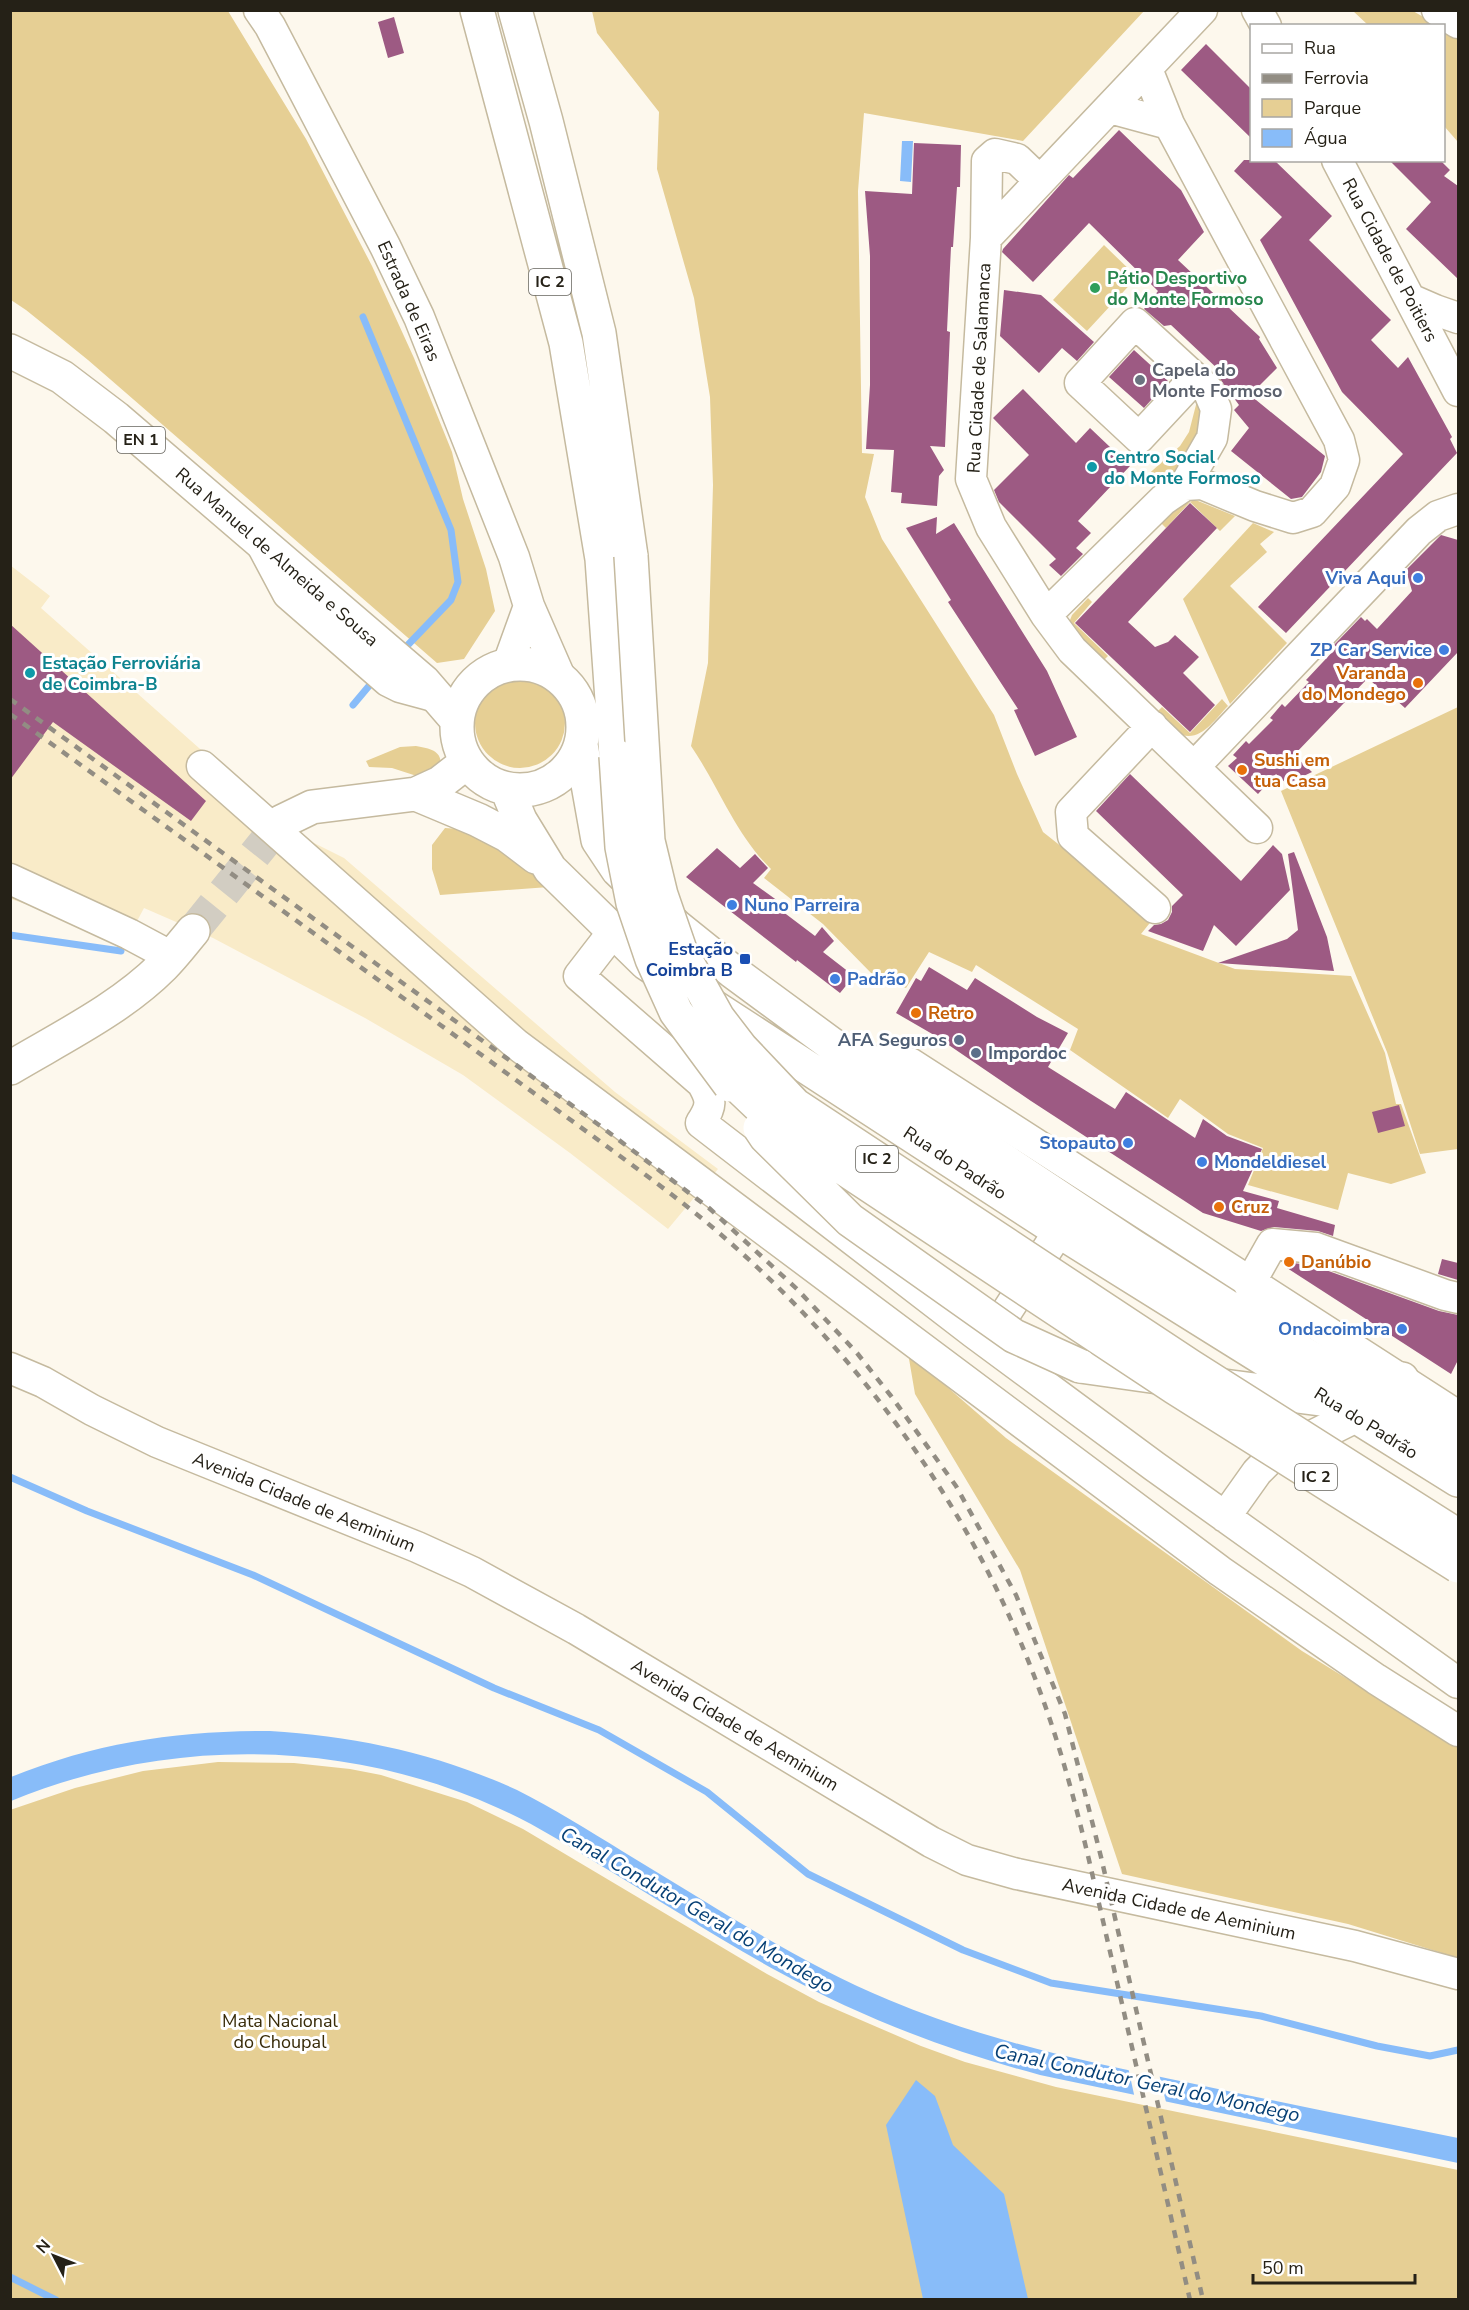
<svg xmlns="http://www.w3.org/2000/svg" width="1469" height="2310" font-family="'Nunito Sans',sans-serif">
<style>
.built{fill:#f9ebc8}
.green{fill:#e6cf94}
.water{fill:#88bcf9}
.pier{fill:#fdf8ed}
.lines{fill:none;stroke-linecap:round;stroke-linejoin:round}
.stream{stroke:#88bcf9;stroke-width:7}
.building{fill:#9d5a83}
.major-tunnel{stroke:#d2cdc2;stroke-width:33;stroke-dasharray:33 16;stroke-linecap:butt}
.minor-casing{stroke:#c5ba9f;stroke-width:33}
.major-casing{stroke:#c5ba9f;stroke-width:36}
.highway-casing{stroke:#c5ba9f;stroke-width:36}
.minor{stroke:#fff;stroke-width:30}
.major{stroke:#fff;stroke-width:33}
.highway{stroke:#fff;stroke-width:33}
.rail{stroke:#928d83;stroke-width:4.5;stroke-dasharray:8 8;stroke-linecap:butt}
.highway-bridge-casing{stroke:#c5ba9f;stroke-width:36;stroke-linecap:butt}
.highway-bridge{stroke:#fff;stroke-width:33}
.leisure-dot{fill:#2e9e5b;stroke:#fff;stroke-width:2}
.worship-dot{fill:#6b7280;stroke:#fff;stroke-width:2}
.culture-dot{fill:#0f9aa8;stroke:#fff;stroke-width:2}
.shop-dot{fill:#3f7fe0;stroke:#fff;stroke-width:2}
.food-dot{fill:#e8710a;stroke:#fff;stroke-width:2}
.transit-dot{fill:#1a4fb4;stroke:#fff;stroke-width:2}
.service-dot{fill:#5c6f8a;stroke:#fff;stroke-width:2}
.labels{text-anchor:middle;dominant-baseline:central;stroke-width:6;stroke-linejoin:round;paint-order:stroke}
.shield{fill:#fff;stroke:#66645d;stroke-width:1.5}
.shield-label{font-size:16px;font-weight:bold;fill:#252117}
.street-label{font-size:18px;fill:#252117;stroke:#fff}
.leisure-label{font-size:18px;font-weight:bold;fill:#27864d;stroke:#fff;text-anchor:start}
.worship-label{font-size:18px;font-weight:bold;fill:#5b616d;stroke:#fff;text-anchor:start}
.culture-label{font-size:18px;font-weight:bold;fill:#0d838f;stroke:#fff;text-anchor:start}
.shop-label{font-size:18px;font-weight:bold;fill:#366cbe;stroke:#fff;text-anchor:end}
.food-label{font-size:18px;font-weight:bold;fill:#c56008;stroke:#fff;text-anchor:start}
.transit-label{font-size:18px;font-weight:bold;fill:#164399;stroke:#fff;text-anchor:end}
.service-label{font-size:18px;font-weight:bold;fill:#4e5e75;stroke:#fff;text-anchor:end}
.park-label{font-size:18px;fill:#382b08;stroke:#fff}
.water-label{font-size:20px;font-style:italic;fill:#084176;stroke:#fff}
</style>
<rect width="100%" height="100%" fill="#fdf8ed"/>
<path class="built" d="M 10,565 L 50,596 L 41,608 L 296,834 L 344,858 L 615,1092 L 718,1169 L 668,1229 L 570,1153 L 463,1075 L 365,1018 L 213,938 L 144,908 L 127,940 L 11,899 Z"/>
<path class="green" d="M 10,11 L 228,11 L 306,139 L 372,266 L 414,358 L 452,452 L 463,499 L 486,569 L 495,611 L 464,659 L 437,663 L 88,360 L 26,310 L 11,300 Z
M 592,11 L 1144,11 L 1023,141 L 864,113 L 858,191 L 862,453 L 874,454 L 865,497 L 882,539 L 994,715 L 1017,774 L 1043,832 L 1153,919 L 1141,934 L 1235,969 L 1351,976 L 1385,1053 L 1396,1104 L 1401,1104 L 1426,1173 L 1391,1184 L 1348,1173 L 1338,1210 L 1248,1185 L 1263,1148 L 1228,1134 L 1180,1099 L 1168,1118 L 1070,1050 L 1078,1029 L 976,965 L 972,972 L 929,952 L 906,988 L 874,976 L 823,924 L 764,878 L 771,869 C 735,834 719,787 691,746 L 708,663 L 713,485 L 710,397 L 694,298 L 657,169 L 659,112 L 597,33 Z
M 1353,11 L 1413,11 L 1437,25 L 1368,25 Z
M 1444,30 L 1458,39 L 1458,142 L 1444,126 Z
M 1104,245 L 1137,277 L 1087,331 L 1053,300 Z
M 1197,401 L 1203,401 L 1198,438 L 1174,475 L 1165,479 L 1154,488 L 1144,478 L 1180,446 L 1189,432 Z
M 1192,501 L 1198,501 L 1235,516 L 1220,531 L 1190,502 L 1166,528 L 1161,523 L 1177,507 Z
M 1253,523 L 1274,532 L 1260,544 L 1267,552 L 1230,586 L 1287,643 L 1230,704 L 1183,599 Z
M 1088,598 L 1092,602 L 1074,623 L 1108,656 L 1100,664 L 1068,625 L 1072,615 Z
M475 723a45 45 0 1 1 90 0a45 45 0 1 1-90 0Z
M 1222,699 L 1228,706 C 1216,718 1202,741 1182,735 C 1173,733 1162,721 1154,715 L 1162,707 L 1190,733 Z
M 1458,707 L 1458,1149 L 1420,1154 L 1387,1052 L 1281,791 Z
M 416,746 C 432,749 444,751 440,770 L 423,778 L 392,768 L 369,767 L 366,761 L 400,747 Z
M 445,828 L 460,829 L 503,843 L 549,887 L 440,895 L 432,869 L 432,845 Z
M 908,1353 L 1006,1438 L 1302,1651 L 1458,1747 L 1458,1958 L 1348,1924 L 1122,1874 L 1020,1570 L 915,1394 Z
M 218,1762 L 294,1763 L 350,1769 L 381,1775 L 467,1802 L 523,1829 L 767,1974 L 819,2002 L 921,2046 L 965,2062 L 1056,2087 L 1458,2170 L 1458,2299 L 11,2299 L 10,1810 L 75,1788 L 143,1771 Z"/>
<path class="water" d="M 902,141 L 913,141 L 911,182 L 900,181 Z
M 270,1731 C 355,1736 439,1754 517,1790 C 553,1808 588,1830 622,1851 C 709,1903 795,1961 889,2000 C 986,2041 1087,2062 1190,2083 C 1279,2102 1369,2120 1458,2138 L 1458,2163 L 1040,2075 C 947,2050 862,2018 777,1971 C 715,1937 656,1898 595,1862 C 564,1843 532,1823 498,1808 C 344,1738 166,1737 11,1801 L 11,1777 C 99,1742 176,1731 270,1731 Z
M 916,2080 L 935,2096 L 953,2145 L 1004,2194 L 1028,2299 L 923,2299 L 886,2125 Z"/>
<path class="pier" d="M 1128,2067 L 1159,2074 L 1167,2106 L 1135,2099 Z"/>
<g class="lines">
<path class="stream" d="M 363,317 L 451,530 L 458,582 L 451,600 L 403,650
M 353,705 L 374,680
M 10,935 L 121,951
M 10,1477 L 87,1511 L 253,1575 L 494,1688 L 599,1730 L 707,1792 L 808,1874 L 963,1950 L 1051,1983 L 1261,2016 L 1377,2046 L 1430,2056 L 1458,2050
M 10,2277 L 56,2300"/>
</g>
<path class="building" d="M 394,17 L 404,53 L 388,58 L 378,22 Z
M 1206,44 L 1251,89 L 1251,138 L 1181,70 Z
M 1119,130 L 1181,190 L 1204,232 L 1178,260 L 1260,337 L 1259,339 L 1277,368 L 1250,395 L 1325,456 L 1321,472 L 1302,497 L 1291,499 L 1231,451 L 1249,428 L 1234,410 L 1239,405 L 1217,375 L 1220,371 L 1171,325 L 1164,326 L 1144,309 L 1158,291 L 1089,223 L 1033,282 L 1002,252 L 1003,249 L 1069,175 L 1073,178 Z
M 914,143 L 961,145 L 960,187 L 957,187 L 953,247 L 951,247 L 947,331 L 950,332 L 945,447 L 930,446 L 944,470 L 939,476 L 937,506 L 901,503 L 902,493 L 891,492 L 894,450 L 866,449 L 870,385 L 870,256 L 865,191 L 912,194 Z
M 1244,160 L 1274,160 L 1332,216 L 1309,240 L 1391,320 L 1371,340 L 1398,368 L 1408,357 L 1452,437 L 1450,439 L 1457,453 L 1286,633 L 1258,607 L 1403,454 L 1342,392 L 1260,240 L 1282,217 L 1234,171 Z
M 1389,160 L 1440,160 L 1450,170 L 1444,176 L 1458,186 L 1458,279 L 1406,229 L 1431,202 Z
M 1004,290 L 1041,295 L 1094,342 L 1077,361 L 1062,348 L 1039,373 L 1000,336 Z
M 1134,350 L 1168,381 L 1144,408 L 1109,377 Z
M 1023,389 L 1076,443 L 1090,428 L 1130,466 L 1078,521 L 1091,533 L 1076,548 L 1083,554 L 1061,576 L 1049,565 L 1056,559 L 999,502 L 994,490 L 1029,455 L 993,418 Z
M 1190,503 L 1217,528 L 1128,622 L 1155,647 L 1168,642 L 1175,635 L 1199,657 L 1183,673 L 1215,705 L 1190,732 L 1075,623 Z
M 937,517 L 936,534 L 954,523 L 1047,671 L 1077,737 L 1035,756 L 1014,710 L 1018,709 L 948,602 L 951,600 L 906,528 Z
M 1441,535 L 1458,540 L 1458,652 L 1405,708 L 1395,699 L 1393,702 L 1368,678 L 1294,755 L 1312,772 L 1287,784 L 1276,774 L 1258,794 L 1228,766 L 1237,758 L 1233,755 L 1246,741 L 1249,744 L 1273,720 L 1270,718 L 1282,704 L 1285,707 L 1309,682 L 1306,680 L 1337,647 L 1334,645 L 1361,617 L 1365,621 L 1367,619 L 1377,629 L 1412,591 L 1406,570 Z
M 10,624 L 206,801 L 191,821 L 53,722 L 10,780 Z
M 1130,774 L 1241,881 L 1273,845 L 1282,854 L 1290,890 L 1236,946 L 1214,925 L 1203,951 L 1148,931 L 1154,925 L 1161,924 L 1168,920 L 1172,912 L 1172,906 L 1183,895 L 1096,811 Z
M 717,848 L 740,868 L 755,854 L 768,868 L 753,883 L 778,901 L 774,905 L 815,936 L 822,927 L 834,941 L 823,952 L 854,976 L 840,993 L 797,960 L 796,962 L 686,877 Z
M 1294,852 L 1327,937 L 1334,971 L 1218,963 L 1287,939 L 1298,930 L 1288,854 Z
M 929,967 L 967,990 L 975,978 L 1037,1017 L 1068,1033 L 1048,1067 L 1115,1109 L 1126,1092 L 1195,1138 L 1203,1119 L 1227,1136 L 1262,1149 L 1243,1191 L 1279,1201 L 1277,1208 L 1335,1225 L 1333,1236 L 1318,1231 L 1274,1227 L 1261,1231 L 1203,1213 L 1031,1101 L 934,1035 L 896,1013 L 916,978 L 921,981 Z
M 1399,1105 L 1405,1126 L 1378,1133 L 1372,1112 Z
M 1442,1259 L 1458,1263 L 1458,1280 L 1438,1274 Z
M 1282,1262 L 1312,1265 L 1439,1311 L 1458,1315 L 1458,1360 L 1451,1374 L 1287,1268 Z"/>
<g class="lines">
<path class="major-tunnel" d="M 193,931 L 281,822"/>
<g class="minor-casing">
<path id="minor" d="M 259,10 L 270,26 L 385,246 L 419,317 L 514,557 L 529,606 L 560,677
M 1202,10 L 986,238 L 971,479 L 991,527 L 1046,615 L 1072,650 L 1257,828
M 1257,10 L 1266,26
M 1437,10 L 1458,23
M 1110,108 L 1169,124
M 1337,160 L 1458,391
M 986,238 L 987,161 L 995,154 L 1017,159 L 1040,181
M 1412,300 L 1435,310 L 1458,318
M 1185,485 L 1212,438 L 1216,409 L 1208,390 L 1135,323 L 1080,383 L 1139,438 L 1195,378
M 263,547 L 288,594 L 388,681 L 400,687 L 437,697
M 1046,615 L 1163,500 L 1185,485 L 1202,484 L 1255,506 L 1293,518 L 1312,512 L 1335,486 L 1344,460 L 1339,440 L 1169,124 L 1147,69
M 508,664 L 529,606
M 1152,726 L 1071,812 L 1073,836 L 1155,908
M 202,766 L 516,1044 L 1220,1571 L 1376,1679 L 1458,1731
M 1194,767 L 1419,531 L 1438,516 L 1458,509
M 10,879 L 129,934 L 172,957
M 613,932 L 579,976 L 702,1083 C 712,1100 712,1106 701,1123 L 974,1333 L 1154,1466 L 1458,1683
M 853,1060 L 910,1063 L 1458,1416
M 1250,1283 L 1272,1244 L 1316,1248 L 1445,1295 L 1458,1298
M 987,1342 L 1059,1231
M 10,1368 L 43,1382 L 92,1410 L 157,1442 L 417,1547 L 472,1572 L 576,1629 L 931,1842 L 967,1860 L 1017,1874 L 1355,1946 L 1458,1974
M 1225,1517 L 1257,1472 L 1273,1456 L 1300,1443"/>
</g>
<g class="major-casing">
<path id="major" d="M 10,351 L 62,377 L 116,418 L 424,682 L 456,719
M457 727a63 63 0 1 1 126 0a63 63 0 1 1-126 0Z
M 581,745 L 598,840 L 618,870 L 676,926 L 732,971 L 853,1060 L 1131,1245 L 1256,1325 L 1458,1446
M 507,789 L 520,820 L 550,869 L 646,963 L 667,977
M 416,794 L 478,820 L 507,835 L 536,857
M 281,822 L 312,807 L 416,794 L 440,783 L 467,762
M 708,1003 L 1059,1231 L 1458,1480
M 10,1068 C 62,1037 120,1009 163,966 C 174,955 183,943 193,931
M 1250,1283 L 1283,1339
M 1341,1370 L 1402,1379
M 1301,1443 L 1355,1416"/>
</g>
<g class="highway-casing">
<path id="highway" d="M 477,10 L 566,343 L 602,559 L 616,756
M 515,10 L 546,121 L 599,333 L 631,556
M 1080,1366 L 1165,1378
M 1216,1385 L 1328,1400"/>
</g>
<use href="#minor" class="minor"/>
<use href="#major" class="major"/>
<use href="#highway" class="highway"/>
<path class="rail" d="M 10,699 L 599,1125 L 709,1208 L 797,1289 L 857,1353 L 891,1396 L 956,1486 L 1016,1595 L 1065,1714 L 1101,1857 L 1203,2300
M 10,714 C 156,819 301,924 446,1029 C 494,1064 542,1099 590,1134 C 636,1168 683,1201 726,1239 C 860,1356 969,1505 1033,1673 C 1057,1734 1074,1797 1089,1860 L 1190,2300"/>
<g class="highway-bridge-casing">
<path id="highway-bridge" d="M 631,556 L 648,841 L 661,895 L 680,950 L 718,1018 L 741,1048 L 795,1105 L 1190,1366 L 1458,1536
M 616,756 L 622,847 L 633,903 L 652,959 L 676,1012 L 730,1085
M 717,1066 L 780,1126 L 1174,1387 L 1458,1566
M 760,1128 L 766,1137 L 850,1220 L 1014,1336 L 1080,1366"/>
</g>
<use href="#highway-bridge" class="highway-bridge"/>
</g>
<circle class="leisure-dot" cx="1095" cy="288" r="6"/>
<circle class="worship-dot" cx="1140" cy="380" r="6"/>
<g class="culture-dot">
<circle cx="1092" cy="467" r="6"/>
<circle cx="30" cy="673" r="6"/>
</g>
<g class="shop-dot">
<circle cx="1418" cy="578" r="6"/>
<circle cx="1444" cy="650" r="6"/>
<circle cx="732" cy="905" r="6"/>
<circle cx="835" cy="979" r="6"/>
<circle cx="1128" cy="1143" r="6"/>
<circle cx="1202" cy="1162" r="6"/>
<circle cx="1402" cy="1329" r="6"/>
</g>
<g class="food-dot">
<circle cx="1418" cy="683" r="6"/>
<circle cx="1242" cy="770" r="6"/>
<circle cx="916" cy="1013" r="6"/>
<circle cx="1219" cy="1207" r="6"/>
<circle cx="1289" cy="1262" r="6"/>
</g>
<rect class="transit-dot" x="739" y="953" width="12" height="12" rx="3"/>
<g class="service-dot">
<circle cx="959" cy="1040" r="6"/>
<circle cx="976" cy="1053" r="6"/>
</g>
<g class="labels">
<g class="shield">
<rect x="529" y="269" width="42" height="26" rx="4.5"/>
<rect x="117" y="427" width="48" height="26" rx="4.5"/>
<rect x="856" y="1146" width="42" height="26" rx="4.5"/>
<rect x="1295" y="1464" width="42" height="26" rx="4.5"/>
</g>
<g class="shield-label">
<text x="550" y="282">IC 2</text>
<text x="141" y="440">EN 1</text>
<text x="877" y="1159">IC 2</text>
<text x="1316" y="1477">IC 2</text>
</g>
<g class="street-label">
<text transform="translate(1390 260) rotate(62)">Rua Cidade de Poitiers</text>
<text transform="translate(409 301) rotate(66)">Estrada de Eiras</text>
<text transform="translate(979 368) rotate(-87)">Rua Cidade de Salamanca</text>
<text transform="translate(277 557) rotate(41)">Rua Manuel de Almeida e Sousa</text>
<text transform="translate(955 1163) rotate(33)">Rua do Padrão</text>
<text transform="translate(1366 1423) rotate(32)">Rua do Padrão</text>
<text transform="translate(304 1502) rotate(22)">Avenida Cidade de Aeminium</text>
<text transform="translate(735 1725) rotate(31)">Avenida Cidade de Aeminium</text>
<text transform="translate(1179 1909) rotate(12)">Avenida Cidade de Aeminium</text>
</g>
<g class="leisure-label">
<text x="1107" y="278">Pátio Desportivo<tspan x="1107" dy="21">do Monte Formoso</tspan></text>
</g>
<g class="worship-label">
<text x="1152" y="370">Capela do<tspan x="1152" dy="21">Monte Formoso</tspan></text>
</g>
<g class="culture-label">
<text x="1104" y="457">Centro Social<tspan x="1104" dy="21">do Monte Formoso</tspan></text>
<text x="42" y="663">Estação Ferroviária<tspan x="42" dy="21">de Coimbra-B</tspan></text>
</g>
<g class="shop-label">
<text x="1406" y="578">Viva Aqui</text>
<text x="1432" y="650">ZP Car Service</text>
<text x="744" y="905" text-anchor="start">Nuno Parreira</text>
<text x="847" y="979" text-anchor="start">Padrão</text>
<text x="1116" y="1143">Stopauto</text>
<text x="1214" y="1162" text-anchor="start">Mondeldiesel</text>
<text x="1390" y="1329">Ondacoimbra</text>
</g>
<g class="food-label">
<text x="1406" y="673" text-anchor="end">Varanda<tspan x="1406" dy="21">do Mondego</tspan></text>
<text x="1254" y="760">Sushi em<tspan x="1254" dy="21">tua Casa</tspan></text>
<text x="928" y="1013">Retro</text>
<text x="1231" y="1207">Cruz</text>
<text x="1301" y="1262">Danúbio</text>
</g>
<g class="transit-label">
<text x="733" y="949">Estação<tspan x="733" dy="21">Coimbra B</tspan></text>
</g>
<g class="service-label">
<text x="947" y="1040">AFA Seguros</text>
<text x="988" y="1053" text-anchor="start">Impordoc</text>
</g>
<g class="park-label">
<text x="280" y="2021">Mata Nacional<tspan x="280" dy="21">do Choupal</tspan></text>
</g>
<g class="water-label">
<text transform="translate(697 1910) rotate(30)">Canal Condutor Geral do Mondego</text>
<text transform="translate(1147 2083) rotate(12)">Canal Condutor Geral do Mondego</text>
</g>
</g>
<rect width="1469" height="2310" fill="none" stroke="#252117" stroke-width="24"/>
<rect x="1250" y="24" width="195" height="138" fill="#ffffff" stroke="#a8a6a2" stroke-width="1.5"/>
<rect x="1262" y="44" width="30" height="9" fill="#ffffff" stroke="#a8a6a2" stroke-width="1.5"/>
<text x="1304" y="54" font-size="18" fill="#252117">Rua</text>
<rect x="1262" y="74" width="30" height="9" fill="#928d83" stroke="#a8a6a2" stroke-width="1.5"/>
<text x="1304" y="84" font-size="18" fill="#252117">Ferrovia</text>
<rect x="1262" y="99" width="30" height="18" fill="#e6cf94" stroke="#a8a6a2" stroke-width="1.5"/>
<text x="1304" y="114" font-size="18" fill="#252117">Parque</text>
<rect x="1262" y="129" width="30" height="18" fill="#88bcf9" stroke="#a8a6a2" stroke-width="1.5"/>
<text x="1304" y="144" font-size="18" fill="#252117">Água</text>
<g transform="translate(54 2256) rotate(312)" stroke="#ffffff" stroke-width="4.5" paint-order="stroke">
<path d="M0-4.5L10 22L0 15L-10 22Z" fill="#252117"/>
<text y="-9" font-size="16" font-weight="bold" text-anchor="middle" fill="#252117">N</text>
</g>
<path d="M1253 2274v9h162v-9" fill="none" stroke="#252117" stroke-width="3"/>
<text x="1262" y="2274" font-size="18" fill="#252117" stroke="#ffffff" stroke-width="4.5" paint-order="stroke">50 m</text>
</svg>
